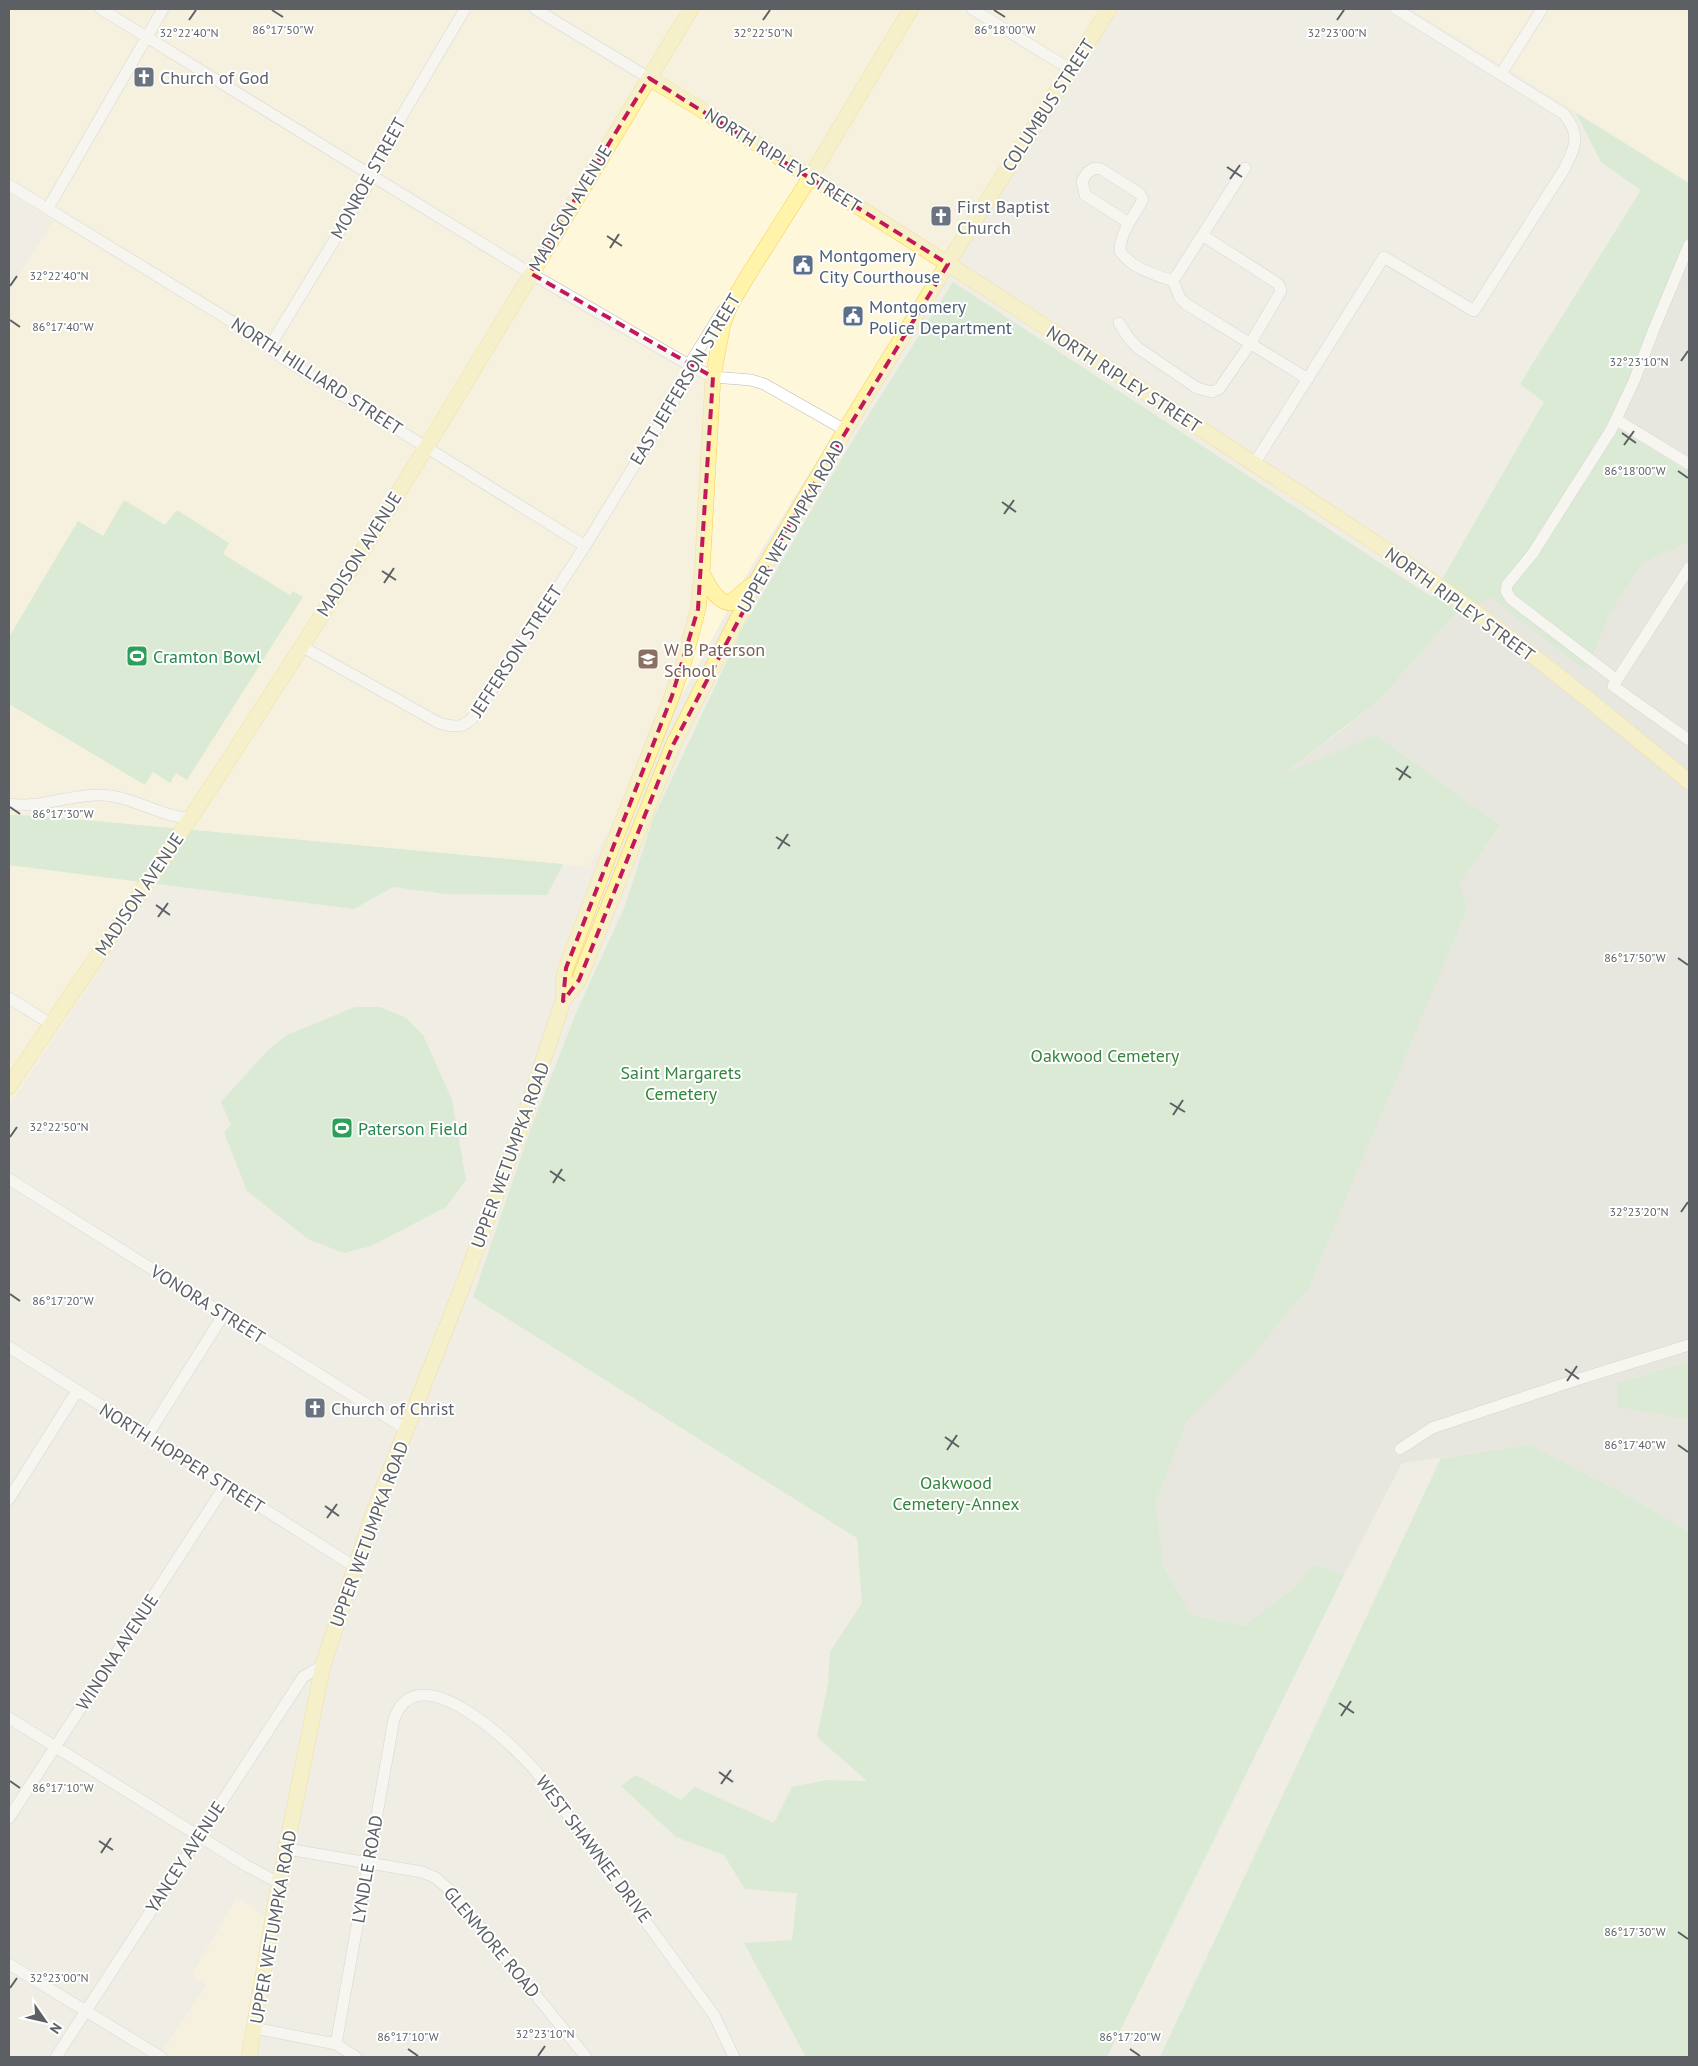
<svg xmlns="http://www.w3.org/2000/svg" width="1698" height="2066" font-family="'PT Sans',sans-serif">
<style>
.commercial{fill:#fef7da}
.industrial{fill:#e0dfd9}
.green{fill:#c0e7c2}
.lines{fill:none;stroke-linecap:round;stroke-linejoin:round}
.minor-casing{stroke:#b7babf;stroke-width:12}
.major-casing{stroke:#f4cd58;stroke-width:16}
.minor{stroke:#fff;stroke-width:11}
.major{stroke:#fff4aa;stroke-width:15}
.marked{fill:none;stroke:#c2185b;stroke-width:4;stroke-dasharray:10 6;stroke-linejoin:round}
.ticks{fill:none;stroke:#5c6065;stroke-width:2}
.labels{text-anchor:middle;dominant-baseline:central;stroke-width:4;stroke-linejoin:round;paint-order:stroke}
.worship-label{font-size:18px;fill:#5b616d;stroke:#fff;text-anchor:start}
.street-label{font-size:18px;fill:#5c6065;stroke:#fff}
.service-label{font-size:18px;fill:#4e5e75;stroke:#fff;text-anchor:start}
.education-label{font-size:18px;fill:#785e54;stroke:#fff;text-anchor:start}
.leisure-label{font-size:18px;fill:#27864d;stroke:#fff;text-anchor:start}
.park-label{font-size:18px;fill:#33863a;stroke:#fff}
.ticks-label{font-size:12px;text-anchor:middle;fill:#5c6065;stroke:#fff;stroke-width:4;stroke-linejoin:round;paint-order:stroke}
</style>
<rect width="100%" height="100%" fill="#efede4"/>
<path class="commercial" d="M 9,9 L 1102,9 L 936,270 L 751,567 L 589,867 L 41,816 L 9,815 L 9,291 L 53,221 L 9,193 Z
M 1411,9 L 1689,9 L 1689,178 L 1688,182 Z
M 9,865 L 156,884 L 9,1106 Z
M 237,1897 L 277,1924 L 255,2057 L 158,2057 L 206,1985 L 192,1975 Z"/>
<path class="industrial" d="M 1689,233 L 1689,472 L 1608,423 L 1639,358 Z
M 1689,542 L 1689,1362 L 1618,1383 L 1617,1407 L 1689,1420 L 1689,1532 L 1624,1494 L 1530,1445 L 1402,1463 L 1344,1575 L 1315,1564 L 1294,1588 L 1244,1626 L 1191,1615 L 1163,1566 L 1156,1501 L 1187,1421 L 1254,1354 L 1309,1287 L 1466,909 L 1459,882 L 1500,827 L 1376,735 L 1279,777 L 1341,731 L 1378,701 L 1455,614 L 1492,598 L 1597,645 L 1609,616 L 1641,564 Z"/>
<path class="green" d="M 1576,113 L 1687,182 L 1689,178 L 1689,233 L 1639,358 L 1609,423 L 1689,472 L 1689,542 L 1641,564 L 1609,616 L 1586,671 L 1492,598 L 1455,614 L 1378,701 L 1282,775 L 1376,735 L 1500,826 L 1460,882 L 1467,909 L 1309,1287 L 1254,1354 L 1187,1421 L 1156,1501 L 1163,1566 L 1191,1615 L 1244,1626 L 1294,1588 L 1315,1564 L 1344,1575 L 1107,2057 L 806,2057 L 744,1943 L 792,1940 L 797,1893 L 745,1889 L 724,1855 L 676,1837 L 621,1786 L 636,1775 L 681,1800 L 695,1787 L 774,1823 L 792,1787 L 827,1780 L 867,1781 L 817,1737 L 828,1684 L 830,1652 L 862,1603 L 857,1538 L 473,1297 L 531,1128 L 576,1013 L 625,906 L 653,819 L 742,629 L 854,438 L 953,282 L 1432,597 L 1544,402 L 1520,384 L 1641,190 L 1601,162 Z
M 124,500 L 165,525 L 177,510 L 229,543 L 223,554 L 290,595 L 293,591 L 303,597 L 187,780 L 176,773 L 170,783 L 153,772 L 145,785 L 9,704 L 9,637 L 78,521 L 103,536 Z
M 9,815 L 41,816 L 563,864 L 547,895 L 446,894 L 393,887 L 354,909 L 9,865 Z
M 355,1007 L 380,1007 L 406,1018 L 423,1035 L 452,1100 L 466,1180 L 446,1207 L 371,1246 L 344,1253 L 308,1239 L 247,1191 L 224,1132 L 231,1125 L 221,1102 L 269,1049 L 287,1035 Z
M 1689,1362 L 1689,1420 L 1617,1407 L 1617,1383 Z
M 1530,1445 L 1624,1494 L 1689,1532 L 1689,2057 L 1160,2057 L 1441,1458 Z"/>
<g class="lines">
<g class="minor-casing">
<path id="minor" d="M 101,9 L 530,273 L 689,365 L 713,377 L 751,380 L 764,384 L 845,430
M 535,9 L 649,78
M 972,9 L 1070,69
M 1501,74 L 1542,9
M 1245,168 L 1173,281 L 1180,298 L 1186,304 L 1308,379
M 9,185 L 257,337 L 281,357 L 585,546
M 48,208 L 163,9
M 1129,223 L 1085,195 L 1082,181 L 1087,173 L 1094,168 L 1101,169 L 1139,193 L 1143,199 C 1135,216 1120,231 1120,251 C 1132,269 1154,274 1173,281
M 1119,323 L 1128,337 L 1138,348 L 1197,388 L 1212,392 L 1219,389 L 1250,344 L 1281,291 L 1279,285 L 1274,281 L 1202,235
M 270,346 L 366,188 L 377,158 L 465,9
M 1617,420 L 1689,464
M 1254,464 L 1384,257 L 1474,311 L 1563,171 C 1575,148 1582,136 1564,114 L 1396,9
M 1689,568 L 1613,686 L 1689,740
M 301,646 L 439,723 C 456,728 465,728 476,714 L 585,546 L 684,384 L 689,365 L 723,310
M 1617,680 L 1511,599 L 1506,591 L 1507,585 L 1533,553 L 1611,430 L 1634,381 L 1654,329 L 1689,245
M 9,804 C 41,809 70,794 101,795 C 134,796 159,817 191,818
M 9,998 L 51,1024
M 9,1179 L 406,1429
M 9,1347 L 355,1567
M 147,1436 L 224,1314
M 1400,1449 L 1432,1428 L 1576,1380 L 1689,1345
M 9,1499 L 77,1391
M 9,1718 L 247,1866 L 279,1883
M 9,1818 L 225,1486
M 287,1849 L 422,1872 L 436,1878 L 453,1893 L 586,2057
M 9,1964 L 161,2057
M 254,2028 L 336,2044 L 356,2057
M 336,2044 L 394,1719 C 418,1652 510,1743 535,1770 L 714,2015 L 734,2057
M 56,2057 L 303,1677 L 323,1665"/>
</g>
<g class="major-casing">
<path id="major" d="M 649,78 C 835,190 1017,307 1198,427 C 1281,482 1365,534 1446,591 C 1530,651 1610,716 1689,782
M 702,573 C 709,585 715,601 730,603 L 751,585
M 563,1001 L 579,980 L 673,745 L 760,575 L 845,430 L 956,250 L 1109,9
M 9,1087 C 88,968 171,851 248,730 C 402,494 545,250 691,9
M 249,2057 L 276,1899 L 323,1665 L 373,1514 L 465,1280 L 521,1127 L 563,1001 L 563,980 L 566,968 L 609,855 L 672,696 L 683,665 L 698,609 L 702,573 L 713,377 L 723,324 L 730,306 L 747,277 L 811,176 L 911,9"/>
</g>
<use href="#minor" class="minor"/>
<use href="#major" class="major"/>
</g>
<path d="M0 0H1698V2066H0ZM 649,78 L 948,264 L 785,532 L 673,745 L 579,980 L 563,1001 L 566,968 L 672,696 L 698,609 L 713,377 L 530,273 Z" fill="#efede4" fill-opacity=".55" fill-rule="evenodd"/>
<path class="marked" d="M 649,78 L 948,264 L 785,532 L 673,745 L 579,980 L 563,1001 L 566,968 L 672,696 L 698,609 L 713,377 L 530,273 Z"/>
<path class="ticks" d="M 272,10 L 283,17M 994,10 L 1005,17M 189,20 L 196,10M 763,20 L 770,10M 1337,20 L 1344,10M 1227,167 L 1242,177M 1230,179 L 1240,165M 607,236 L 622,246M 610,248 L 619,234M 10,286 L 17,276M 10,320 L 20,327M 1681,361 L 1688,351M 1622,433 L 1636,443M 1624,445 L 1634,431M 1678,471 L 1688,478M 1002,502 L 1016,512M 1004,514 L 1014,500M 382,571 L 396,580M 384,583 L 394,568M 1396,768 L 1411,778M 1399,780 L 1408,766M 10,807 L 20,814M 776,837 L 790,846M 778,849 L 788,834M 156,905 L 170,915M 158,917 L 168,903M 1678,958 L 1688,965M 1170,1103 L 1185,1112M 1173,1115 L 1183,1100M 10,1137 L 17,1127M 550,1171 L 565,1181M 553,1183 L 562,1169M 1681,1212 L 1688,1202M 10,1294 L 20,1301M 1565,1369 L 1579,1379M 1567,1381 L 1577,1366M 945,1437 L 959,1447M 1678,1445 L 1688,1452M 947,1450 L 957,1435M 325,1506 L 339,1516M 327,1518 L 337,1504M 1339,1703 L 1354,1713M 1341,1716 L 1351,1701M 719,1772 L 733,1782M 10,1781 L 20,1788M 721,1784 L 731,1770M 99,1841 L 113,1850M 101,1853 L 111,1838M 1678,1932 L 1688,1939M 10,1988 L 17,1978M 408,2049 L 418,2056M 1130,2049 L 1140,2056M 538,2056 L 545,2046"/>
<defs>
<g id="church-square" transform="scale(1.125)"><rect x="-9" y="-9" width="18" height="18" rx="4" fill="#6b7280" stroke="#fff"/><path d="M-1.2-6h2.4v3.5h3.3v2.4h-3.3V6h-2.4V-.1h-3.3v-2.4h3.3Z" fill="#fff"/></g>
<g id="civic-square" transform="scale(1.125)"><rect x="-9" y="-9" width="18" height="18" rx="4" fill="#5c6f8a" stroke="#fff"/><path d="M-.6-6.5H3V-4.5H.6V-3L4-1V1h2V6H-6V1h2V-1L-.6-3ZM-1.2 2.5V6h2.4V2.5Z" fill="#fff"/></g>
<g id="stadium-square" transform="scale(1.125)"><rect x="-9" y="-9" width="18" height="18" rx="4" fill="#2e9e5b" stroke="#fff"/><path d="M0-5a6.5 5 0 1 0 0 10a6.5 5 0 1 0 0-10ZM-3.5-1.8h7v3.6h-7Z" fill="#fff"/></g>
<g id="school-square" transform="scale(1.125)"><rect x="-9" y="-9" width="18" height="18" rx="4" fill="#8d6e63" stroke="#fff"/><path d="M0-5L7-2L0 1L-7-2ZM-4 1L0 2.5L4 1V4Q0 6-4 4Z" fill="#fff"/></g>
</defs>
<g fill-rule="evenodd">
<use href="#church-square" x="144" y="77"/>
<use href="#church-square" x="941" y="216"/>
<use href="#civic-square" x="803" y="265"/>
<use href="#civic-square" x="853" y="316"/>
<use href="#stadium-square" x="137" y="656"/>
<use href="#school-square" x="648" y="659"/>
<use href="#stadium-square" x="342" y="1128"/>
<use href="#church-square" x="315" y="1408"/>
</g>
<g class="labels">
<g class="worship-label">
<text x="160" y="77">Church of God</text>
<text x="957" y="206">First Baptist<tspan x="957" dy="21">Church</tspan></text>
<text x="331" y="1408">Church of Christ</text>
</g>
<g class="street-label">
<text transform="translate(1048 105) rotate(-57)">COLUMBUS STREET</text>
<text transform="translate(783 160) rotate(32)">NORTH RIPLEY STREET</text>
<text transform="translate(368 178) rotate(-61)">MONROE STREET</text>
<text transform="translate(570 208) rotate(-59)">MADISON AVENUE</text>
<text transform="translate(317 376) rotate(33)">NORTH HILLIARD STREET</text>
<text transform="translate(685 379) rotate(-59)">EAST JEFFERSON STREET</text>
<text transform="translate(1124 379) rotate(33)">NORTH RIPLEY STREET</text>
<text transform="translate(791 526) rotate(-60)">UPPER WETUMPKA ROAD</text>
<text transform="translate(359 554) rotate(-58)">MADISON AVENUE</text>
<text transform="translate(1460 604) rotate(36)">NORTH RIPLEY STREET</text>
<text transform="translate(516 651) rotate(-57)">JEFFERSON STREET</text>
<text transform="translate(139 894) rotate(-56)">MADISON AVENUE</text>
<text transform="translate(510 1155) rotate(-70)">UPPER WETUMPKA ROAD</text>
<text transform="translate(208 1304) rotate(32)">VONORA STREET</text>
<text transform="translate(182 1458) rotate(32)">NORTH HOPPER STREET</text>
<text transform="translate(369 1534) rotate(-70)">UPPER WETUMPKA ROAD</text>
<text transform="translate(117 1652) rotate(-57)">WINONA AVENUE</text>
<text transform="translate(594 1849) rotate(53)">WEST SHAWNEE DRIVE</text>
<text transform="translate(185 1857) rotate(-57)">YANCEY AVENUE</text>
<text transform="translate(367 1869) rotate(-80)">LYNDLE ROAD</text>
<text transform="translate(273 1927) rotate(-80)">UPPER WETUMPKA ROAD</text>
<text transform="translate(492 1942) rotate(50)">GLENMORE ROAD</text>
</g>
<g class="service-label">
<text x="819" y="255">Montgomery<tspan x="819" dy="21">City Courthouse</tspan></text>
<text x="869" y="306">Montgomery<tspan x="869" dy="21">Police Department</tspan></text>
</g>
<g class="education-label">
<text x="664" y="649">W B Paterson<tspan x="664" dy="21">School</tspan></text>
</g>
<g class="leisure-label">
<text x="153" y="656">Cramton Bowl</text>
<text x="358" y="1128">Paterson Field</text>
</g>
<g class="park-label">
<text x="1105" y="1055">Oakwood Cemetery</text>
<text x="681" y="1072">Saint Margarets<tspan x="681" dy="21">Cemetery</tspan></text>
<text x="956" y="1482">Oakwood<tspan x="956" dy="21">Cemetery-Annex</tspan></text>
</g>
</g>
<g class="ticks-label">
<text x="283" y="34">86°17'50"W</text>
<text x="1005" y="34">86°18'00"W</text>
<text x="189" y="37">32°22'40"N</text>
<text x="763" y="37">32°22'50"N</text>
<text x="1337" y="37">32°23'00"N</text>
<text x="59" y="280">32°22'40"N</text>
<text x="63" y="331">86°17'40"W</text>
<text x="1639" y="366">32°23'10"N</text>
<text x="1635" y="475">86°18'00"W</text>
<text x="63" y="818">86°17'30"W</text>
<text x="1635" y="962">86°17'50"W</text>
<text x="59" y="1131">32°22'50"N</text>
<text x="1639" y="1216">32°23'20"N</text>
<text x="63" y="1305">86°17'20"W</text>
<text x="1635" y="1449">86°17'40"W</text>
<text x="63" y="1792">86°17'10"W</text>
<text x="1635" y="1936">86°17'30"W</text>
<text x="59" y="1982">32°23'00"N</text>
<text x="545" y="2038">32°23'10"N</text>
<text x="408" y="2041">86°17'10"W</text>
<text x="1130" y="2041">86°17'20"W</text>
</g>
<rect width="1698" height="2066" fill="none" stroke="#5c6065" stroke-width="20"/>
<g transform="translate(45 2021) rotate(124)" stroke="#ffffff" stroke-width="4" paint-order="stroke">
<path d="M0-4L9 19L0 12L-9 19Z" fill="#5c6065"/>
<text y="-8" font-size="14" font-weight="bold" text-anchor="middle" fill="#5c6065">N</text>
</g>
</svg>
